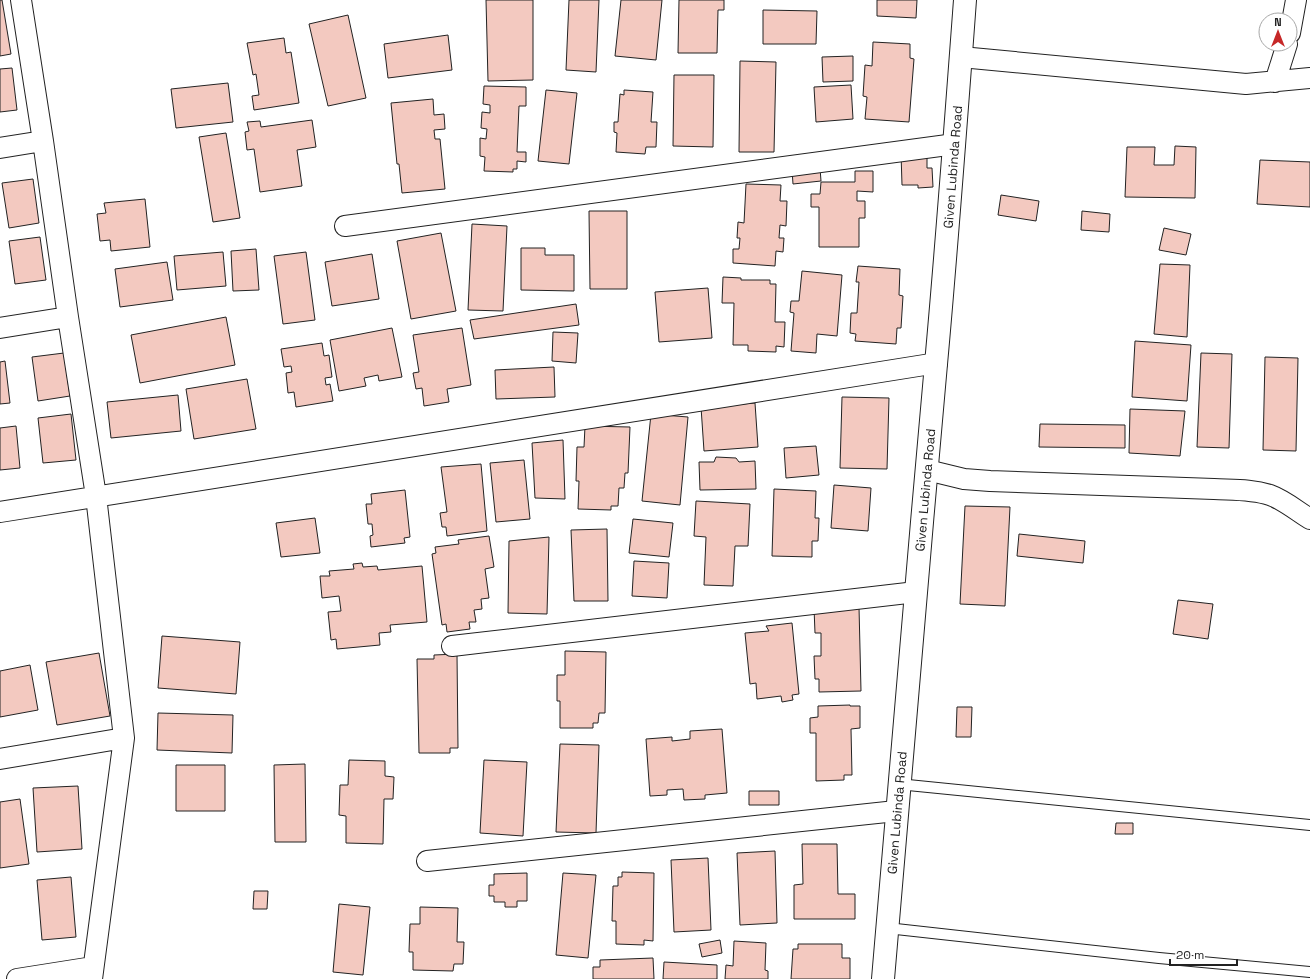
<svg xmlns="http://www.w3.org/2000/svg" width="1310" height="979" font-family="'Space Grotesk',sans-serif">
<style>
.building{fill:#f3c9c0;stroke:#222}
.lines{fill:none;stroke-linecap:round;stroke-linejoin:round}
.service-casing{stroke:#222;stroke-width:12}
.minor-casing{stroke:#222;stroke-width:22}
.tertiary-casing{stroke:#222;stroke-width:24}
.service{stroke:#fff;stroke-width:10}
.minor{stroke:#fff;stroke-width:20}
.tertiary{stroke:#fff;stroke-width:22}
.labels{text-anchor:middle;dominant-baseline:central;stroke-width:3;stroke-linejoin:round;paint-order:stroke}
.street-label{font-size:13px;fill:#222;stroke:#fff}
</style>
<rect width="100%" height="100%" fill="#fff"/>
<path class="building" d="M 0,0 L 2,0 L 11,54 L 0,56 Z
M 486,0 L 533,0 L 533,80 L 488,81 Z
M 569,0 L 599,0 L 596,72 L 566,70 Z
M 621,0 L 662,0 L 656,60 L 615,56 Z
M 679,0 L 724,0 L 724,10 L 718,10 L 717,53 L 678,53 Z
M 877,0 L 917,0 L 916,18 L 877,16 Z
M 763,10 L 817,11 L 816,44 L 763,44 Z
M 348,15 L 366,98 L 328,106 L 309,24 Z
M 448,35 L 452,70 L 388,78 L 384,44 Z
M 284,38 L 286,53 L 291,52 L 299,103 L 254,110 L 252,96 L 259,95 L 256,74 L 253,75 L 247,43 Z
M 873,42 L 910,44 L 910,58 L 914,59 L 909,122 L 865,119 L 867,97 L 863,96 L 865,65 L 872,66 Z
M 853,56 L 853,81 L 823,82 L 822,57 Z
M 740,61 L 776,62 L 774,152 L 739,152 Z
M 12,68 L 17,110 L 0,112 L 0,69 Z
M 674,75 L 714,75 L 713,147 L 673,146 Z
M 228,83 L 233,122 L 176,128 L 171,89 Z
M 851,85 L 853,119 L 816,122 L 814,87 Z
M 484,86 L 526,87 L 526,106 L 519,106 L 517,152 L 526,152 L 526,162 L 517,161 L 517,169 L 513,169 L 513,172 L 484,171 L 485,157 L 480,156 L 480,138 L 486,139 L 487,129 L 481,128 L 482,112 L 490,113 L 490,105 L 483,104 Z
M 546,90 L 577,93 L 569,164 L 538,161 Z
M 624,90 L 653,92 L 651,122 L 657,122 L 656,147 L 646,147 L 645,154 L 616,152 L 617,133 L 614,132 L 614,122 L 618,122 L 620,94 L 624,95 Z
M 433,99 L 434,115 L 444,114 L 445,129 L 434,130 L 435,139 L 440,139 L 445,189 L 402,193 L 399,164 L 397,164 L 391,103 Z
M 312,120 L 316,147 L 297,150 L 302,186 L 260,192 L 254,149 L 247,150 L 245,132 L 249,131 L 247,122 L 260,121 L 261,127 Z
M 226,133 L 240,218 L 213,222 L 199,137 Z
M 1175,146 L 1196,147 L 1195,198 L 1125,197 L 1127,147 L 1155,147 L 1154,165 L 1174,165 Z
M 927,152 L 927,168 L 932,168 L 933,187 L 918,188 L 918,185 L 902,185 L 901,153 Z
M 1260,160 L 1310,162 L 1310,207 L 1257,204 Z
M 820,168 L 821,181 L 793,184 L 792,170 Z
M 855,171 L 873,171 L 873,192 L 857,191 L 857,201 L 865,201 L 865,218 L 859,218 L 859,247 L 819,247 L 819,207 L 811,207 L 811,194 L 820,194 L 821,182 L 855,182 Z
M 33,179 L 39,223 L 9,228 L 2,183 Z
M 746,184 L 781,185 L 780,201 L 787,201 L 786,226 L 780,225 L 779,238 L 784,238 L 783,252 L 776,251 L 775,266 L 733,263 L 733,249 L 739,249 L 740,238 L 737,238 L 738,222 L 744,223 Z
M 1001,195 L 1039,201 L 1036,221 L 998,215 Z
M 145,199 L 150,247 L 111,251 L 110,240 L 100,241 L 97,214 L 106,213 L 104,203 Z
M 589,211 L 627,211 L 627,289 L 590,289 Z
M 1082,211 L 1110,214 L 1109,232 L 1081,230 Z
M 472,224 L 507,226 L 503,311 L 468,310 Z
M 1164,228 L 1191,234 L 1186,255 L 1159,250 Z
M 441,233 L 456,311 L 411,319 L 397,241 Z
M 40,237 L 46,280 L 15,284 L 9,241 Z
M 521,248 L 545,248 L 545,255 L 574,255 L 574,291 L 521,290 Z
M 256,249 L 259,290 L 233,291 L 231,251 Z
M 223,252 L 226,286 L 177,290 L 174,256 Z
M 306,252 L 315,320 L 283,324 L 274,256 Z
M 372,254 L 379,299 L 332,306 L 325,262 Z
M 167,262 L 173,300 L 120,307 L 115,269 Z
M 1160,264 L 1190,265 L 1187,337 L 1154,334 Z
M 858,266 L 900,269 L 899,295 L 903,296 L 901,328 L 897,328 L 896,344 L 855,341 L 856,334 L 850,333 L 851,313 L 857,313 L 859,282 L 856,282 Z
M 802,271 L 842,275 L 837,336 L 817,334 L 816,353 L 791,351 L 794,313 L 790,312 L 791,301 L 799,301 Z
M 723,277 L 741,278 L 741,280 L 770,280 L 770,284 L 776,284 L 775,322 L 785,322 L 784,347 L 776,346 L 776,352 L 748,351 L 748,345 L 733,345 L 734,303 L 722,303 Z
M 708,288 L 712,338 L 659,342 L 655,292 Z
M 576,304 L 579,325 L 474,339 L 470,320 Z
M 226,317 L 235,365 L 140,383 L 131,335 Z
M 392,328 L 402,377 L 379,381 L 378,375 L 364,378 L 366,386 L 339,391 L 330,340 Z
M 462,328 L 471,385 L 447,389 L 449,402 L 424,406 L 422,388 L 416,389 L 413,373 L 419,372 L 413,335 Z
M 553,332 L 578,333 L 576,363 L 552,361 Z
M 1135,341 L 1191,345 L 1187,401 L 1132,397 Z
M 322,343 L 324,356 L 329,355 L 332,377 L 325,378 L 326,385 L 330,384 L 333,401 L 296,407 L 294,392 L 288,393 L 286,373 L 292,372 L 291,366 L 284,367 L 281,349 Z
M 64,353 L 70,396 L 38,401 L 32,357 Z
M 1201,353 L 1232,354 L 1229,448 L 1197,447 Z
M 1265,357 L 1298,358 L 1296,451 L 1263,450 Z
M 5,361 L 10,403 L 0,404 L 0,362 Z
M 554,367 L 555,397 L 496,399 L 495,370 Z
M 247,379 L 256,429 L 194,439 L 186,389 Z
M 178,395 L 181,431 L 111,438 L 107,402 Z
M 842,397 L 889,398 L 887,469 L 840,468 Z
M 755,403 L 758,447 L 704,451 L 701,407 Z
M 1130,409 L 1185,411 L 1180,456 L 1129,453 Z
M 71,414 L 76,460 L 43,463 L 38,418 Z
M 651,414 L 688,417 L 680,505 L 642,501 Z
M 1040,424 L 1125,425 L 1125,448 L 1039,447 Z
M 16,426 L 20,468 L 0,470 L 0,428 Z
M 585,426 L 630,427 L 628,473 L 625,473 L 624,488 L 619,488 L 618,506 L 611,506 L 611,510 L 578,509 L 579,481 L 576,481 L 577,447 L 584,447 Z
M 563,440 L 565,499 L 535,498 L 532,443 Z
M 816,446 L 819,475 L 786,478 L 784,448 Z
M 716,457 L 736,458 L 739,462 L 755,461 L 756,489 L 700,490 L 699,462 L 714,462 Z
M 524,460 L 530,519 L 496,522 L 490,463 Z
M 481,464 L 487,531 L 447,536 L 446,527 L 442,527 L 440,513 L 447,512 L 441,467 Z
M 834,485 L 871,488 L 868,531 L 831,528 Z
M 774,489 L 816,491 L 815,518 L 819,518 L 818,541 L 812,541 L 812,557 L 772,556 Z
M 405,490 L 410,537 L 404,538 L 405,543 L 371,547 L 370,536 L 373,535 L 372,524 L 368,524 L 366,504 L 372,504 L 371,494 Z
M 696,501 L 750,504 L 748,546 L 735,546 L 733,586 L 704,585 L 706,537 L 694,536 Z
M 965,506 L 1010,507 L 1005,606 L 960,604 Z
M 315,518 L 320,553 L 281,557 L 276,523 Z
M 633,519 L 673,523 L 669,557 L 629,553 Z
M 607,529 L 608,601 L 574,601 L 571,530 Z
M 1019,534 L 1085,541 L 1083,563 L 1017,556 Z
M 489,536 L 494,567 L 485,569 L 489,598 L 481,599 L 482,609 L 474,610 L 476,622 L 469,622 L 470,629 L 447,632 L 446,624 L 442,625 L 432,554 L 436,553 L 435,547 L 459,544 L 458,540 Z
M 549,537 L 547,614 L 508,613 L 509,541 Z
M 634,561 L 669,563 L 667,598 L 632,596 Z
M 362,563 L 363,567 L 377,566 L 378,570 L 422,566 L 427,622 L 390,625 L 391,632 L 379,633 L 380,645 L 337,649 L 336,639 L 331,640 L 328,612 L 341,611 L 339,596 L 322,598 L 320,576 L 330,576 L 329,571 L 354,569 L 353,564 Z
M 1178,600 L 1213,604 L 1208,639 L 1173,634 Z
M 859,607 L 861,691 L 819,692 L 819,679 L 815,679 L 814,656 L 821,656 L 821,633 L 815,633 L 814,608 Z
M 792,623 L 799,694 L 792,695 L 793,700 L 782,702 L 781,696 L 757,699 L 756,683 L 750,684 L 745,633 L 769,631 L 766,626 Z
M 162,636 L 240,642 L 236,694 L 158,688 Z
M 565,651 L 606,652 L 605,713 L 599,713 L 598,723 L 593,723 L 593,728 L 560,728 L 560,701 L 557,701 L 557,675 L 565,675 Z
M 99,653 L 110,716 L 57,725 L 46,662 Z
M 457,654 L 458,748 L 450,748 L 450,753 L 419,753 L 417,659 L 434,659 L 434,655 Z
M 30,665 L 38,710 L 0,717 L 0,671 Z
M 850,705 L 850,706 L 860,706 L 860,728 L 851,729 L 852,775 L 844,775 L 844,780 L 816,781 L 816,733 L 810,733 L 810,718 L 818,717 L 818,706 Z
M 957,707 L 972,707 L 971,737 L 956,737 Z
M 158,713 L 233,715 L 232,753 L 157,750 Z
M 722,729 L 727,793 L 705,795 L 705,799 L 684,800 L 683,789 L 667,790 L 667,795 L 650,796 L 646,739 L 672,737 L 672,741 L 690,739 L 690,731 Z
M 560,744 L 599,745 L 596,833 L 556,832 Z
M 349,760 L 385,761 L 385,776 L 394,777 L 393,799 L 384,799 L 383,844 L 346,843 L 346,816 L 339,815 L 340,785 L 348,785 Z
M 484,760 L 527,762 L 523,836 L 480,833 Z
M 305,764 L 306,842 L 275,842 L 274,765 Z
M 176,765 L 225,765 L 225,811 L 176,811 Z
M 78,786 L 82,849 L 37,852 L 33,788 Z
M 749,791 L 779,791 L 779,805 L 749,805 Z
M 20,799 L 29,864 L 0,868 L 0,802 Z
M 1116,823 L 1133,823 L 1133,834 L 1115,834 Z
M 802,844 L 837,844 L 838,894 L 855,894 L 855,919 L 794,919 L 794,885 L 803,884 Z
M 775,851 L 777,923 L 740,925 L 737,853 Z
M 708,858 L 711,930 L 674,932 L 671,860 Z
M 622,872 L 654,873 L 653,941 L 644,940 L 644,945 L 616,944 L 616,921 L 612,921 L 613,886 L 618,886 L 618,877 L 622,877 Z
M 527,873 L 527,901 L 517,901 L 517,907 L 505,907 L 505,902 L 494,902 L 494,896 L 489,896 L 489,885 L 494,885 L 494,874 Z
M 563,873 L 596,875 L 588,958 L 556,955 Z
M 71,877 L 76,937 L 42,940 L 37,880 Z
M 254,891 L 268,891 L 267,909 L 253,909 Z
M 339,904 L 370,907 L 363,975 L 333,972 Z
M 420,907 L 458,908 L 457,942 L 464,942 L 463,964 L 454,964 L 453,971 L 413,970 L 413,952 L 409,952 L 410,924 L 420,924 Z
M 720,940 L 722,953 L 702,957 L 699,944 Z
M 734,941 L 766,943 L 765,970 L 768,971 L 768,979 L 725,979 L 726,965 L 733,966 Z
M 798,944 L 842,944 L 842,958 L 850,958 L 850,979 L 791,979 L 793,949 L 798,949 Z
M 653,958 L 654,979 L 593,979 L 593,967 L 600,967 L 600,960 Z
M 664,962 L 717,965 L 717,979 L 663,979 Z"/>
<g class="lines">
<g class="service-casing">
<path id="service" d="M 898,784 L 1310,825
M 887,928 L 1159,958 L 1310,972"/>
</g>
<g class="minor-casing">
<path id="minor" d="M 21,0 L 43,141
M 1290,33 L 1296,0
M 961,57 L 1246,84 L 1310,78
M 1275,82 L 1287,44
M 0,148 L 43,141 L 68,317 L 96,496 L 124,738 L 92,979
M 345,226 L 955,144
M 0,328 L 68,317
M 927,470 L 964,479 L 990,481 L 1214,489 C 1232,490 1252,489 1270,495 C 1284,500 1297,511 1310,519
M 0,512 L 937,363
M 452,646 L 916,592
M 0,759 L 124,738
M 427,861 L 896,811
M 17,979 L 93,967"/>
</g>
<g class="tertiary-casing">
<g id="tertiary">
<path id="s1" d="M 883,979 C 899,774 918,569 936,364 C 947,243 956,121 965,0"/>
</g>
</g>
<use href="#service" class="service"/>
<use href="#minor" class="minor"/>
<use href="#tertiary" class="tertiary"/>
</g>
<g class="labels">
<g class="street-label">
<text stroke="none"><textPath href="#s1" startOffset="815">Given Lubinda Road</textPath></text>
<text stroke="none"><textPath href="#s1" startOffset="491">Given Lubinda Road</textPath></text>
<text stroke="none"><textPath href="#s1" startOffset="167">Given Lubinda Road</textPath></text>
</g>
</g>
<g transform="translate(1278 32)"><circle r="19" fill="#ffffff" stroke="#a7a7a7"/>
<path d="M0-3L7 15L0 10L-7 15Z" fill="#c62828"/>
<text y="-6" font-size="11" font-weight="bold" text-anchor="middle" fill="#222222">N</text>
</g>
<path d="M1170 959v6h67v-6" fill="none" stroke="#222222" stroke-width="2"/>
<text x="1176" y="959" font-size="12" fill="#222222" stroke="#ffffff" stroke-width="3" paint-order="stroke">20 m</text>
</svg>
